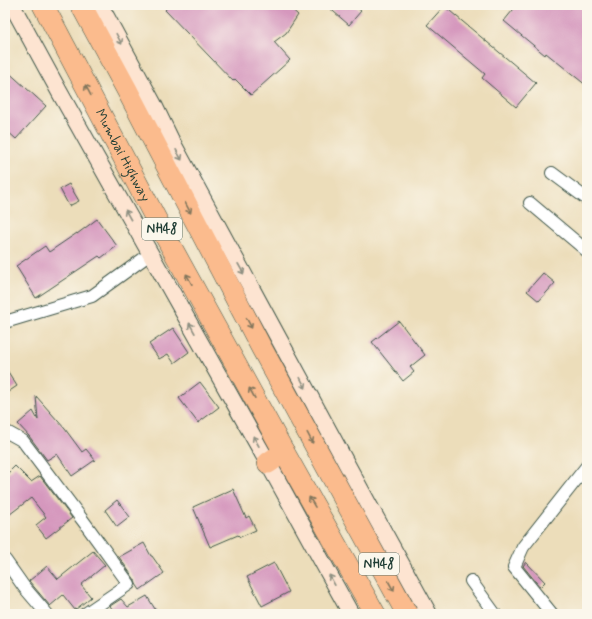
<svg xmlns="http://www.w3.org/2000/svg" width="592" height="619" font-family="Mynerve,sans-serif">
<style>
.building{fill:#d597bd}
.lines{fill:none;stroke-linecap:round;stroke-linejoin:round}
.street-casing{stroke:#3e5548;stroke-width:14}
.secondary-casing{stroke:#3e5548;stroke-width:18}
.highway-casing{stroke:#3e5548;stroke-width:22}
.street{stroke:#fff;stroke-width:12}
.secondary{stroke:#fde4d1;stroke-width:16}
.highway{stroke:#fbbb8d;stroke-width:21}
.oneway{stroke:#8e9082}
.oneway2{stroke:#82765c}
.labels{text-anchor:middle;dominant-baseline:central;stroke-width:3;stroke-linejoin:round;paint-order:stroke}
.shield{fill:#fbf7ec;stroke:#61756b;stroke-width:1}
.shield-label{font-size:13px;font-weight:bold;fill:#1f3d34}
.street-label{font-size:14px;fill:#1f3d34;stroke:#fbf7ec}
</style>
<rect width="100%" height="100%" fill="#fbf7ec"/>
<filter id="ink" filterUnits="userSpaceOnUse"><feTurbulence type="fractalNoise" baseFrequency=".025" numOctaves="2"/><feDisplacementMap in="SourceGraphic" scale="8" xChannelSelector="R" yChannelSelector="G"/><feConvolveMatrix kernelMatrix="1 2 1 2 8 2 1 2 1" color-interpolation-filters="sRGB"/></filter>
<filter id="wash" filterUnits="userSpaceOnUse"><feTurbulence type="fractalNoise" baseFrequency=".012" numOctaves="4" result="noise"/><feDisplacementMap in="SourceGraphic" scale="16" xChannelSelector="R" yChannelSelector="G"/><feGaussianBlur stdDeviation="0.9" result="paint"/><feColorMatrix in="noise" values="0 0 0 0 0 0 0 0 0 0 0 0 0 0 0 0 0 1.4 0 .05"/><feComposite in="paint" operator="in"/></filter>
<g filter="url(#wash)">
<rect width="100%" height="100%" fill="#ecddba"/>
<g id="blocks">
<path class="building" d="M 170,5 L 287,5 L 298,15 L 286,33 L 274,42 L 290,60 L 251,95 L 235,79 L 233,81 L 165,10 Z
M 326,5 L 354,5 L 361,11 L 349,25 Z
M 517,5 L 587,5 L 587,86 L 546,53 L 545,55 L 504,21 Z
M 444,6 L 536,83 L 516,107 L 482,78 L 485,74 L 427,25 Z
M 5,69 L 46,106 L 16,139 L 5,129 Z
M 69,184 L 79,201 L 69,206 L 60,189 Z
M 97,219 L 117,246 L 101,258 L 99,256 L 36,298 L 16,266 L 45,246 L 49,252 L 77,233 L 77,234 Z
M 543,273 L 555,283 L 539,301 L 527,291 Z
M 399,321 L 425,355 L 410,367 L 414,372 L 403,381 L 372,342 Z
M 173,328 L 189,352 L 174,363 L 168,354 L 159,359 L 149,344 Z
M 5,367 L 17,386 L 5,394 Z
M 200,382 L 219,407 L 198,423 L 179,398 Z
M 36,396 L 65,429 L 82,452 L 86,449 L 95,460 L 72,476 L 57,454 L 47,460 L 29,436 L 18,424 L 33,411 L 38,420 Z
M 15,466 L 31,482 L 40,476 L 72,518 L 46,538 L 36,525 L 46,517 L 31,498 L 5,518 L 5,476 Z
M 233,489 L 246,518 L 249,516 L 256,530 L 240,537 L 238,535 L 210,547 L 193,507 Z
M 117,500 L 130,517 L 117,527 L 105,510 Z
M 144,543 L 151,556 L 152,556 L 164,573 L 140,590 L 136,584 L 135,580 L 119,557 Z
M 93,551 L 105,565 L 81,585 L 91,597 L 75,610 L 63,595 L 50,606 L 29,581 L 47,566 L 58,579 Z
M 526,562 L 545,582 L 540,587 L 523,566 Z
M 274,563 L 289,592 L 262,606 L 247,577 Z
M 147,596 L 158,614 L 116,614 L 110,606 L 121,599 L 128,607 Z"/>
</g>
</g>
<g filter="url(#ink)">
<use href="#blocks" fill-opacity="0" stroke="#3e5548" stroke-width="1"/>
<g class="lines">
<g class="street-casing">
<path id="street" d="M 552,173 L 587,199
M 530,203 L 587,251
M 5,322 L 92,296 L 150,254
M 5,431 L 23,441 L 84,522 L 129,584 L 85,614
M 5,560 L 24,587 L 47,614
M 471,581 L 495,614
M 552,614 L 514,567 L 523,547 L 587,466"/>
</g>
<g class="secondary-casing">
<path id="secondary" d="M 12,5 L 60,93 L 268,463 L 351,614
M 100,5 L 153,103 L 170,138 L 369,505 L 429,614"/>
</g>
<g class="highway-casing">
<g id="highway">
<path id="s1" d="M 43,5 L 157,221 L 284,452 L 375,614"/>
<path d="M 81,5 L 127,90 L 261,347 L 407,614"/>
<path d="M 268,463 L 284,452"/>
</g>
</g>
<use href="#street" class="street"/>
<use href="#secondary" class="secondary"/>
<use href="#highway" class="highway"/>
</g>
<defs><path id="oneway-shaft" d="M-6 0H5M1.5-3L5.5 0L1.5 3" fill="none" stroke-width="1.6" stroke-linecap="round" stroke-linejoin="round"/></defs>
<g class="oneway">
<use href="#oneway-shaft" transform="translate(119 39) rotate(62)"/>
<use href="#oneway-shaft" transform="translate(179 155) rotate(61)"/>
<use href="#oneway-shaft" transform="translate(128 215) rotate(-119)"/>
<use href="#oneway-shaft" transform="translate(241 269) rotate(61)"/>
<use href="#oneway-shaft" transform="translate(192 328) rotate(-119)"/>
<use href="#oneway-shaft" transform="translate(303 383) rotate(62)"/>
<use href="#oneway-shaft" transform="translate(256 441) rotate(-119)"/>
<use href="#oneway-shaft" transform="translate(332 580) rotate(-119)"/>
</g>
<g class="oneway2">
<use href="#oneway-shaft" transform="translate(88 90) rotate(-118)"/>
<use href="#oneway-shaft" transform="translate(188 208) rotate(62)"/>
<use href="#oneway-shaft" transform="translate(189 279) rotate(-119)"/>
<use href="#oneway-shaft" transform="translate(249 323) rotate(62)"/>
<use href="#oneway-shaft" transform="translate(252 393) rotate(-119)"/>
<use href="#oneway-shaft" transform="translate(310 438) rotate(62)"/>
<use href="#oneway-shaft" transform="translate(312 502) rotate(-120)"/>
<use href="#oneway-shaft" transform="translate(391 586) rotate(61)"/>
</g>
</g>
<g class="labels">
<g class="shield">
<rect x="142" y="218" width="40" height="22" rx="3"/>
<rect x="359" y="553" width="40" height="22" rx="3"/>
</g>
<g class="shield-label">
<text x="162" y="229">NH48</text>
<text x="379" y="564">NH48</text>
</g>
<g class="street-label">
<text stroke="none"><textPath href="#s1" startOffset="170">Mumbai Highway</textPath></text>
</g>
</g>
<rect width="592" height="619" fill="none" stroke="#fbf7ec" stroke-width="20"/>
</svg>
